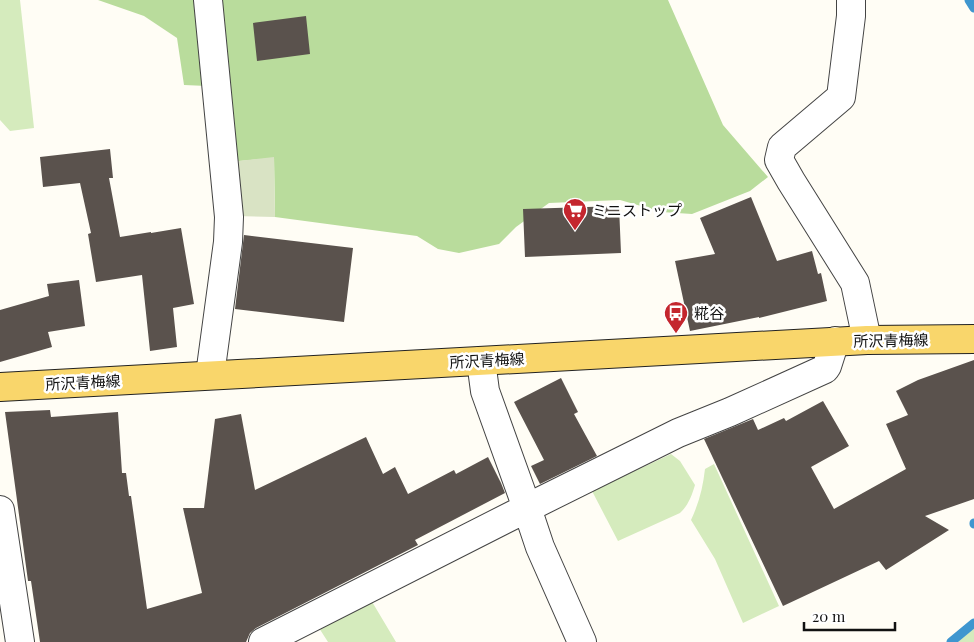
<svg xmlns="http://www.w3.org/2000/svg" width="974" height="642" font-family="'Playfair Display','Noto Sans JP',serif">
<style>
.green{fill:#d5ebbd}
.forest{fill:#b9dc9c}
.cemetery{fill:#d9e3c4}
.lines{fill:none;stroke-linecap:round;stroke-linejoin:round}
.stream{stroke:#3f96cf;stroke-width:9}
.building{fill:#5a524d}
.minor-casing{stroke:#444;stroke-width:30}
.major-casing{stroke:#222;stroke-width:30}
.minor{stroke:#fff;stroke-width:28}
.major{stroke:#f9d66b;stroke-width:28}
.labels{text-anchor:middle;dominant-baseline:central;stroke-width:5;stroke-linejoin:round;paint-order:stroke}
.poi-label{font-size:15px;fill:#111;stroke:#fff;text-anchor:start}
.street-label{font-size:15px;fill:#111;stroke:#fff}
</style>
<rect width="100%" height="100%" fill="#fffdf5"/>
<path class="green" d="M 0,0 L 20,0 L 34,128 L 10,131 L 0,120 Z
M 671,454 L 680,461 L 695,485 C 692,495 688,506 680,513 L 618,541 L 592,491 Z
M 714,464 L 779,606 L 743,623 L 715,559 L 691,520 C 699,503 703,487 705,469 Z
M 371,600 L 396,642 L 328,642 L 319,628 Z
M 974,628 L 974,642 L 958,642 Z"/>
<path class="forest" d="M 98,0 L 668,0 L 723,125 L 768,177 L 750,191 L 692,214 L 662,212 L 620,200 L 549,203 L 516,227 L 499,244 L 459,253 L 438,249 L 417,236 L 275,217 L 274,158 L 229,162 L 207,86 L 184,85 L 177,38 L 144,16 Z"/>
<path class="cemetery" d="M 274,157 L 275,217 L 234,216 L 229,162 Z"/>
<g class="lines">
<path class="stream" d="M 969,0 L 974,8
M 974,523 L 974,524
M 951,642 L 974,623"/>
</g>
<path class="building" d="M 306,16 L 310,54 L 257,61 L 253,23 Z
M 110,149 L 113,178 L 109,178 L 120,237 L 151,232 L 151,233 L 181,228 L 194,304 L 173,308 L 177,347 L 150,351 L 142,275 L 96,282 L 88,234 L 91,233 L 80,183 L 43,187 L 40,157 Z
M 751,197 L 777,261 L 812,251 L 818,274 L 821,273 L 827,301 L 759,318 L 759,317 L 690,331 L 675,261 L 715,254 L 700,218 Z
M 619,206 L 621,253 L 525,257 L 523,209 Z
M 244,235 L 353,248 L 344,322 L 235,309 Z
M 79,280 L 85,326 L 48,332 L 52,347 L 0,362 L 0,310 L 49,296 L 47,284 Z
M 974,360 L 974,499 L 925,516 L 949,530 L 886,570 L 879,561 L 783,606 L 704,439 L 753,419 L 758,430 L 784,418 L 786,421 L 823,401 L 849,446 L 811,467 L 834,509 L 906,469 L 886,424 L 908,415 L 896,391 L 918,380 Z
M 561,378 L 578,412 L 574,414 L 597,456 L 540,484 L 531,466 L 544,460 L 514,402 Z
M 50,410 L 51,417 L 118,412 L 122,473 L 126,473 L 129,496 L 131,496 L 147,609 L 202,593 L 183,508 L 204,508 L 215,419 L 241,414 L 255,490 L 366,437 L 383,474 L 395,467 L 408,494 L 454,470 L 456,474 L 488,457 L 501,483 L 505,493 L 415,540 L 418,545 L 256,628 L 250,633 L 246,642 L 40,642 L 31,581 L 28,581 L 5,412 Z"/>
<g class="lines">
<g class="minor-casing">
<path id="minor" d="M 208,0 L 229,217 L 228,242 L 210,375
M 851,0 L 851,16 L 841,97 L 782,147 L 779,160 L 791,181 L 855,283 L 867,340
M 481,361 L 485,391 L 527,508 L 540,547 L 582,642
M 0,510 L 20,642
M 263,642 L 527,508 L 678,433 L 730,412 L 825,369 L 827,366 L 835,341"/>
</g>
<g class="major-casing">
<path id="major" d="M 0,387 L 867,340 L 974,339"/>
</g>
<use href="#minor" class="minor"/>
<use href="#major" class="major"/>
</g>
<defs>
<g id="supermarket-pin" transform="scale(1.25)"><path d="M0 17L-7.5 6A9.5 9.5 0 1 1 7.5 6Z" fill="#c4262e" stroke="#fff"/><path d="M-6-5.5h2.5l.6 2H6L4.5 2H-2.5L-4.4-4H-6ZM-1.5 3.2a1.3 1.3 0 1 0 .1 0ZM3 3.2a1.3 1.3 0 1 0 .1 0Z" fill="#fff"/></g>
<g id="bus-pin" transform="scale(1.25)"><path d="M0 17L-7.5 6A9.5 9.5 0 1 1 7.5 6Z" fill="#c4262e" stroke="#fff"/><path d="M-5-6H5V4H4V6H2V4H-2V6H-4V4H-5ZM-3.5-4V0h7V-4ZM-3.5 1.2v1.5H-2V1.2ZM2 1.2v1.5H3.5V1.2Z" fill="#fff"/></g>
</defs>
<g fill-rule="evenodd">
<use href="#supermarket-pin" x="575" y="210"/>
<use href="#bus-pin" x="676" y="313"/>
</g>
<g class="labels">
<g class="poi-label">
<text x="592" y="210">ミニストップ</text>
<text x="694" y="313">糀谷</text>
</g>
<g class="street-label">
<text transform="translate(891 340) rotate(-1)">所沢青梅線</text>
<text transform="translate(487 360) rotate(-3)">所沢青梅線</text>
<text transform="translate(83 382) rotate(-3)">所沢青梅線</text>
</g>
</g>
<path d="M804 622v8h91v-8" fill="none" stroke="#111111" stroke-width="2.5"/>
<text x="812" y="622" font-size="15" fill="#111111" stroke="#ffffff" stroke-width="4" paint-order="stroke">20 m</text>
</svg>
